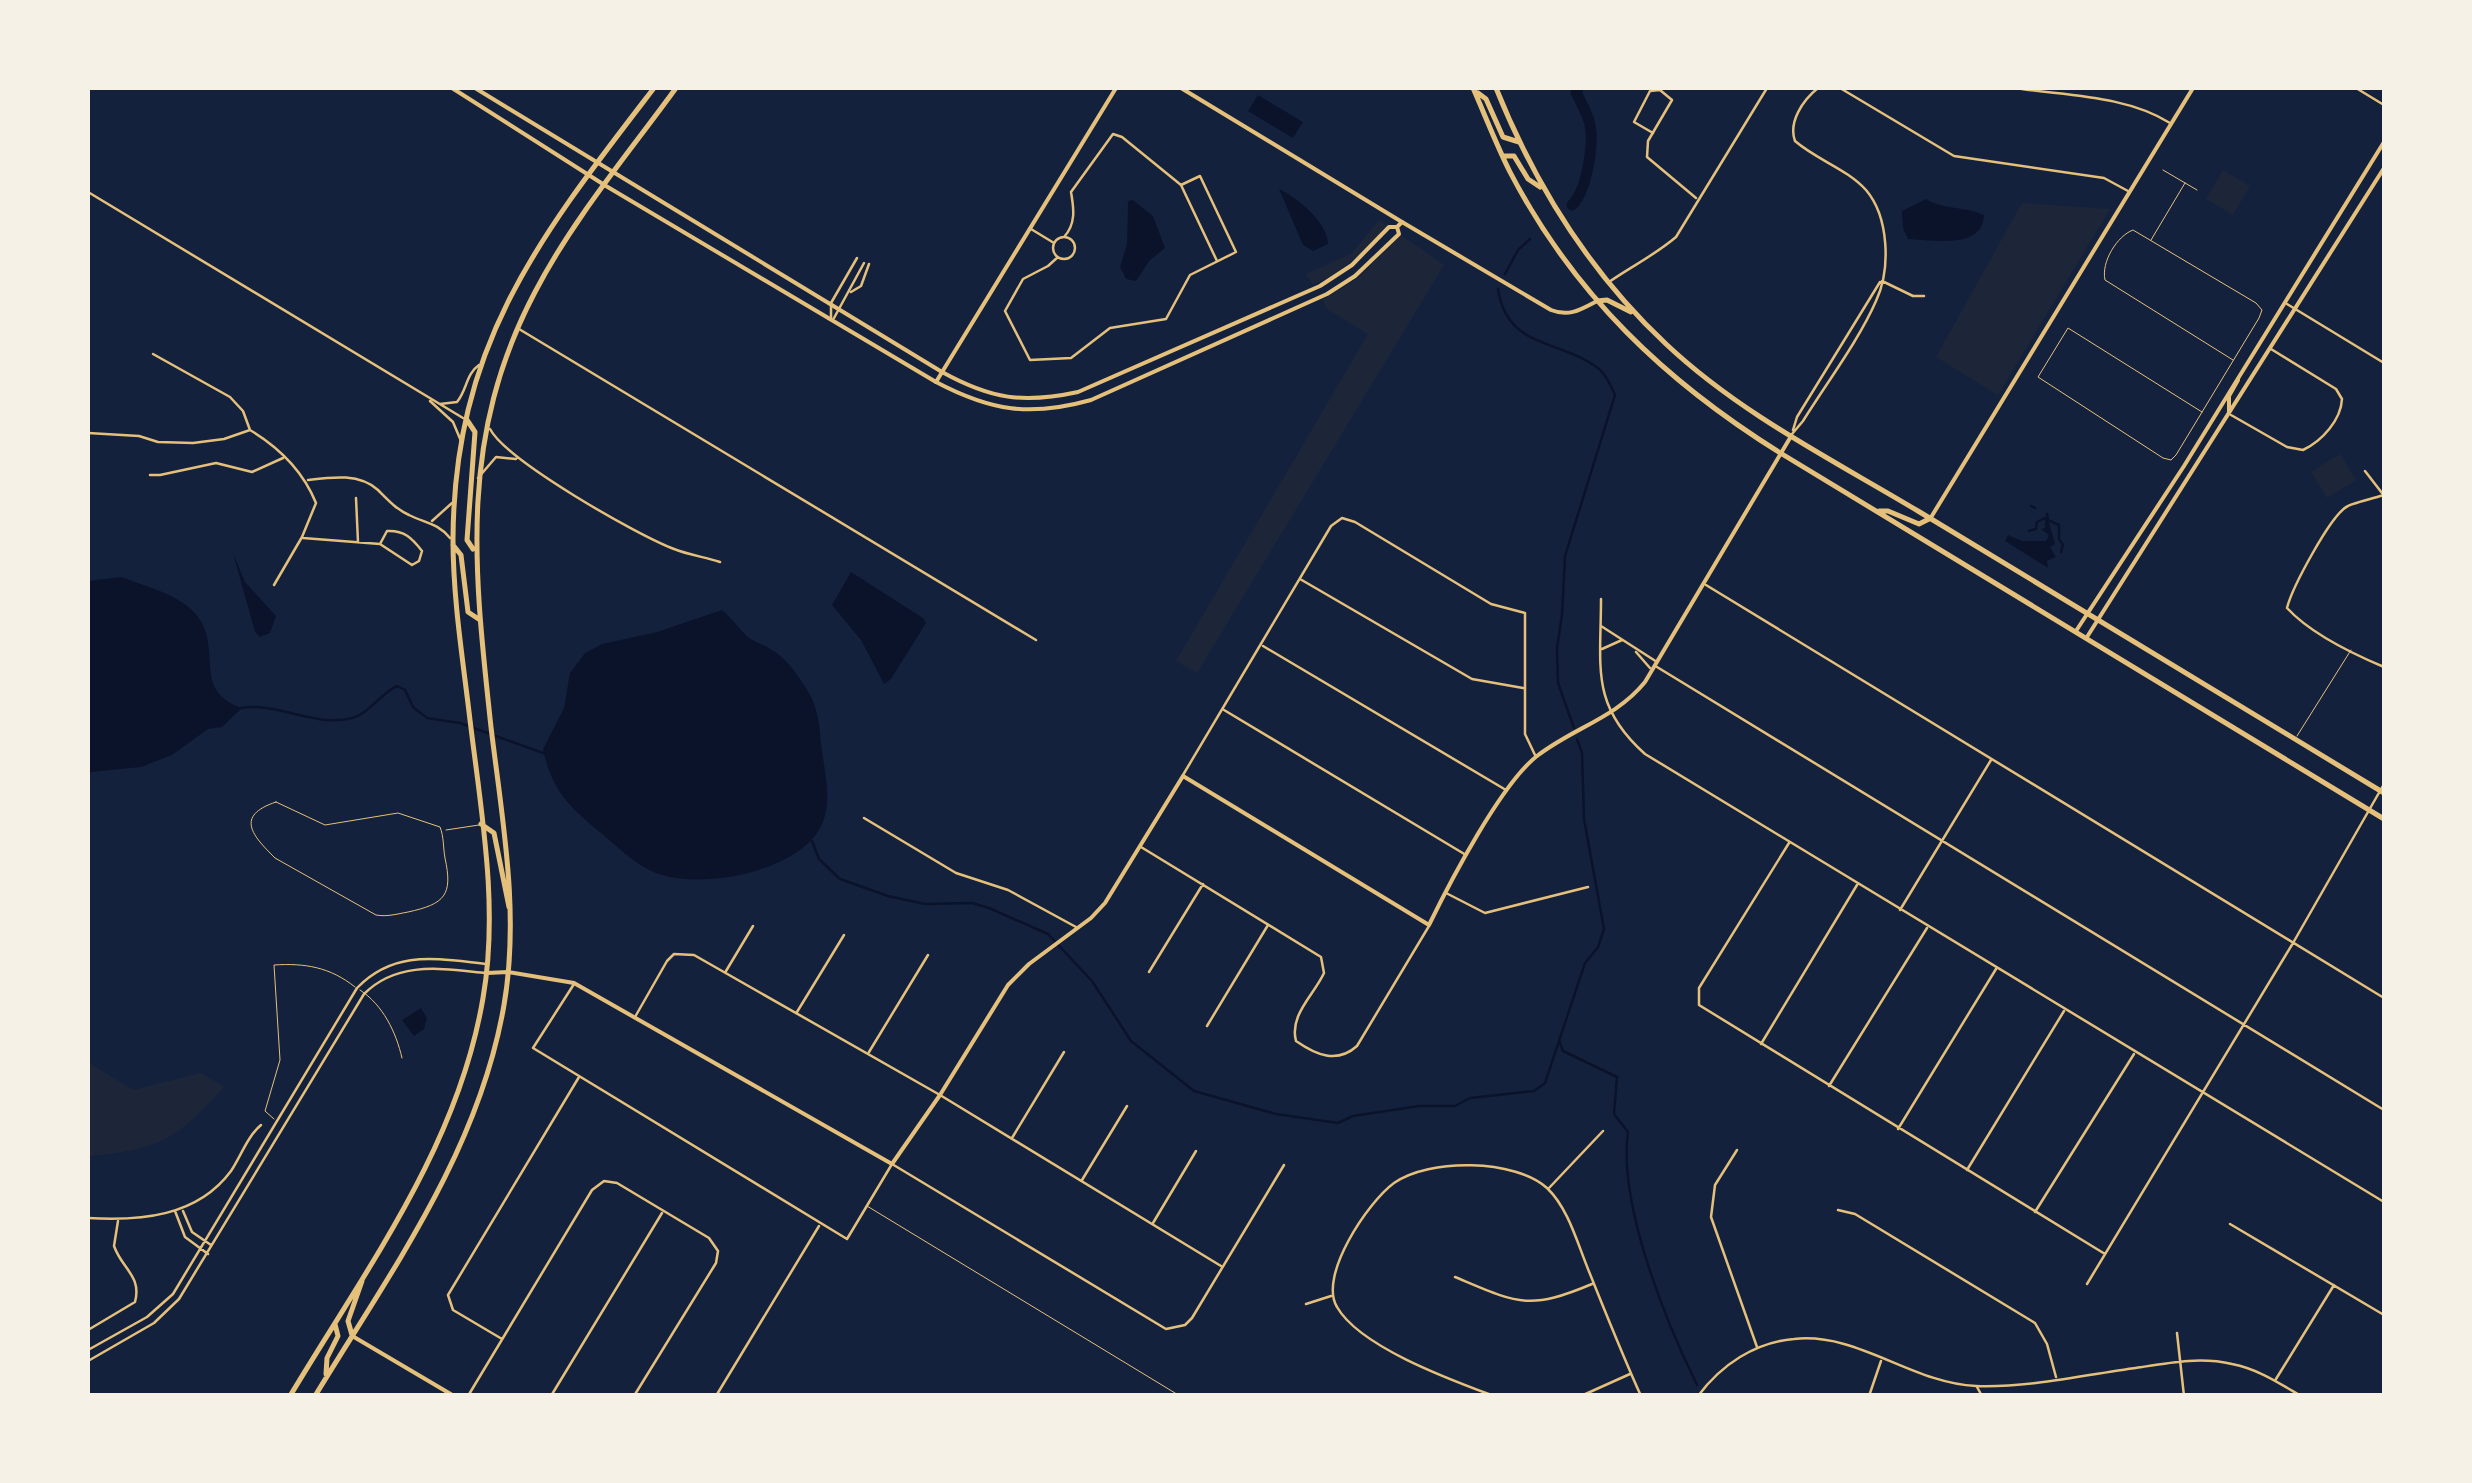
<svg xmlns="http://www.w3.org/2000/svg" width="2472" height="1483" font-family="'Roboto Condensed',sans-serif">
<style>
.green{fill:#1d2539}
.water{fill:#0b132b}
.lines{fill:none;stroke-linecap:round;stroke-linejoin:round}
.stream{stroke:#0b132b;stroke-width:2.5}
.river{stroke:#0b132b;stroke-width:11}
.service{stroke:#e5c07b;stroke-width:1}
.minor{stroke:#e5c07b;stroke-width:2.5}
.tertiary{stroke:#e5c07b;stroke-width:4}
.secondary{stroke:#e5c07b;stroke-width:4}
.primary{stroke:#e5c07b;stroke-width:5}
</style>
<rect width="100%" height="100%" fill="#14213d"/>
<path class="green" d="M 2223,170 L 2250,186 L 2233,215 L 2206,199 Z
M 2022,203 L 2110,209 L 1998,395 L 1936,357 Z
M 1379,220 L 1387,225 C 1366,251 1343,271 1313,285 L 1306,274 L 1352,253 Z
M 1401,235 L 1444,265 L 1197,673 L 1176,661 L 1368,334 L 1327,309 L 1322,300 L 1357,279 Z
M 2340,454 L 2356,480 L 2327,498 L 2311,472 Z
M 88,1062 L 133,1090 L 201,1073 L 224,1087 C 176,1140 159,1150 88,1156 Z"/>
<path class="water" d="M 1258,95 L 1303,122 L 1293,138 L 1248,111 Z
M 1279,189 C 1298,198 1328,223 1328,244 L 1313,251 L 1303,245 Z
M 1926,199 C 1943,210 1965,206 1984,215 C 1983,250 1932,240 1908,239 L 1903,228 L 1902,211 Z
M 1133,200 L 1153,216 L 1165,248 L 1150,260 L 1136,281 L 1126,279 L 1120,267 L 1127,244 L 1128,201 Z
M 2045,518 L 2048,519 L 2055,544 L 2050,547 L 2056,557 L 2047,561 L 2048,568 L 2005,541 L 2008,535 L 2022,541 L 2046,541 L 2049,535 L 2041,529 L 2045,528 Z
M 233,553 L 245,582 L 276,616 L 270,633 L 260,637 L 255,632 Z
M 851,572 L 923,618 L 926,623 L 891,679 L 884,684 L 861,640 L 832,605 Z
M 122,577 C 148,588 187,595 202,623 C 219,656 195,692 242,708 L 222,727 L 208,729 L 172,755 L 141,767 L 91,772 L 88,778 L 88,581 Z
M 722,610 C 732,618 739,629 748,637 C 754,642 762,644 769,648 C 787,658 798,675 809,693 C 820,712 819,730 822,751 C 825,772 831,798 824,819 C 808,871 701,891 656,873 C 635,865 618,847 601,833 C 569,807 551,789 543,749 L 564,708 L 570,673 L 585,653 L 602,644 L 657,632 Z
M 421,1008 L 427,1018 L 424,1029 L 414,1036 L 402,1020 Z"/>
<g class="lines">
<path class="stream" d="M 1505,274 L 1518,250 L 1530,239
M 1498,289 C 1507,349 1559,339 1598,368 C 1606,374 1611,386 1615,395 L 1565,556 L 1562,615 L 1557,648 L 1558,683 L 1574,728
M 2031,506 L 2035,508
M 2047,514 L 2048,520 L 2059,525 L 2059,539 L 2063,545 L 2061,552
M 2029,531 L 2036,529 L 2037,522 L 2045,518
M 241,708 C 279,702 315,728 352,718 C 370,713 380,694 397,686 L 405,690 L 413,707 L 427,718 L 460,723 L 543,753
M 812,841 L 819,859 L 840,879 L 888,896 L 925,904 L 972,903 L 989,908 L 1048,934 L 1092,981 L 1131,1041 L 1194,1091 L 1276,1114 L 1338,1123 L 1353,1116 L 1419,1106 L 1455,1106 L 1470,1098 L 1534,1091 L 1545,1083 L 1585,963 L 1598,947 L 1604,929 L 1584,819 L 1582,753 L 1577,739
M 1559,1040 L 1563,1051 L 1617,1077 L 1614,1114 L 1628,1132 C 1618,1203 1665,1320 1697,1385"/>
<path class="river" d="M 1572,205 C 1587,191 1595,141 1589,121 C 1586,111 1580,101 1576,92 L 1578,88"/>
<path class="service" d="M 2163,170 L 2197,190
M 2151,240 L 2185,183
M 2202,412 L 2068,328 L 2038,377 L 2163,458 L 2171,460 L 2176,455 L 2259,318 L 2262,310 L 2256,303 L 2133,230 C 2117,236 2101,262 2105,280 L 2233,360
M 2297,736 L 2351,650
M 276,802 L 325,825 L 398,813 L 440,827 C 444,837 443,847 445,858 C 453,895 445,904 408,912 C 397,914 387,917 376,915 L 275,858 C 253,836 234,816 276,802 Z
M 446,830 L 479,825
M 360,990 C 383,1005 396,1032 402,1058
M 274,1119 L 265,1111 L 280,1060 L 274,965 C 305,963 330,967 355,987
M 867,1206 L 1180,1396"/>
<path class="minor" d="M 1840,88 L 1954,156 L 2104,178 L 2128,191
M 2015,88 C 2066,96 2125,95 2170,123
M 2356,88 L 2384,105
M 1653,133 L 1634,122 L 1650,91 L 1660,90 L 1672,100 L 1648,141 L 1647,157 L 1696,198
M 88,192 L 463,418
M 1031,229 L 1054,243
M 1064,237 C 1076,224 1074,209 1071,192 L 1113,134 L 1122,137 L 1181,185 L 1217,261
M1053 248a11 11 0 1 1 22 0a11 11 0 1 1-22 0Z
M 1058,257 L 1048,266 L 1023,279 L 1005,311 L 1030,360 L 1071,358 L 1110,328 L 1166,319 L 1190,275 L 1236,252 L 1200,176 L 1181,185
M 1882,281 L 1913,296 L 1924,296
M 1609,282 C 1632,266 1655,255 1676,237 L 1767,88
M 851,292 L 861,286 L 869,264
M 2287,304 L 2384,363
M 831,318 L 831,303 L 857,258
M 834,318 L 864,263
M 519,329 L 1036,640
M 153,354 L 230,397 L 243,411 L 250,430
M 430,401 L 453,422 L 461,441
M 440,404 L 457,402 C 467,390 466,374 479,365
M 2231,415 L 2287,447 L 2303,450 C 2322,441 2341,420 2342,399 L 2336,389 L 2271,349
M 490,429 C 507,461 637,535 674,549 C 689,555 705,557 720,562
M 1793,430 L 1797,417 L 1880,282
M 88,433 L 139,436 L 158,442 L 193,443 L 224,439 L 250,430 C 280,448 303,471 316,503 L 302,537 L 274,585
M 1792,434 L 1803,421 C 1826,384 1859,340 1876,301 C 1891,269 1889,217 1866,190 C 1847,169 1817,160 1795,141 C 1788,122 1803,100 1818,88
M 2365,471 L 2382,493
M 150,475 L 160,475 L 216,463 L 252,472 L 283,458
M 478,478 L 496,457 L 516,459
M 308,480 C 332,477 359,473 378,490 C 388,500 396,509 409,515 C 425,523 438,523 450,538
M 2384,495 C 2378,497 2354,503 2348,506 C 2331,514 2292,588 2287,608 C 2311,634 2353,654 2384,667
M 356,498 L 358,542
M 432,521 L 452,503
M 303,538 L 380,544 L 412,565 L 419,561 L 422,551 C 412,538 404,530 387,531 L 380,544
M 1300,579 L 1472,679 L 1523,688
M 1706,585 L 2384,998
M 1601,599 C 1601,667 1590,705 1645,754 L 2384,1202
M 1601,626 L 1657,662
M 1263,646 L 1506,790
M 1602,649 L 1622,640
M 1636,652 L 1650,668
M 1657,667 L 2384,1110
M 1224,710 L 1466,855
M 1183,775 L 1331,526 L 1342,518 L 1355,522 L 1491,604 L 1525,613 L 1525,734 L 1535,755
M 864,818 L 956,873 L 1008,890 L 1076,927
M 1789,843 L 1699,988 L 1699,1005 L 2105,1254
M 1141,847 L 1321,957 L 1324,973 C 1314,995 1289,1015 1296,1041 C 1316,1055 1337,1064 1357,1046 L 1429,926
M 1446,893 L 1485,913 L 1588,887
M 1900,910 L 1991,760
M 726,971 L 753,926
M 1149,972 L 1203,884
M 574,984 L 533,1048 L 847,1239 L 892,1164 L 1166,1329 L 1185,1325 L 1192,1318 L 1284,1165
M 797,1012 L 844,935
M 635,1017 L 667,961 L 674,954 L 694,955 L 940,1095 L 1221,1266
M 1207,1026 L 1268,925
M 1761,1044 L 1857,885
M 869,1052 L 928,955
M 1829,1086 L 1927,928
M 1898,1129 L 1996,969
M 1012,1138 L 1064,1052
M 1737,1150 L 1715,1185 L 1711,1217 L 1757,1347
M 1967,1170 L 2064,1011
M 1082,1180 L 1127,1106
M 1549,1188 L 1603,1131
M 1838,1210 L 1855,1214 L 2035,1323 L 2047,1344 L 2056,1377
M 175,1211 L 185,1237 L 208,1254
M 183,1211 L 192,1232 L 211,1245
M 2035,1212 L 2134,1054
M 88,1218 C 140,1221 197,1217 231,1171 C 241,1156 247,1137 261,1125
M 1153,1223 L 1196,1151
M 2230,1224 L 2384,1315
M 1455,1277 C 1517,1303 1528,1311 1592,1284
M 2087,1284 L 2293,943 L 2384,784
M 1306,1304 L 1331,1296
M 88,1330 L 135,1302 C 142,1276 122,1269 114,1246 L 118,1221
M 2177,1333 L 2184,1396
M 502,1339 L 453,1310 L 448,1295 L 579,1077
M 88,1350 L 147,1317 L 173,1294 L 357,988 C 395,949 437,959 487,964
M 88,1361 L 154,1323 L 179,1299 L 364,994 C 398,960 443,969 486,973
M 2276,1379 L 2334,1285
M 1977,1387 L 1982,1396
M 468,1396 L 592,1190 L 604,1181 L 617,1183 L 709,1238 L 718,1251 L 716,1263 L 634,1396
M 551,1396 L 662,1213
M 716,1396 L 819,1226
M 1494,1396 C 1451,1380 1360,1347 1337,1307 C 1318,1276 1368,1202 1394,1183 C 1429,1158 1515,1159 1547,1188 C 1568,1208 1577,1242 1588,1269 C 1605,1311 1622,1354 1641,1396
M 1581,1396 L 1630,1374
M 1698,1396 C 1721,1365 1755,1342 1794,1339 C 1858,1332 1911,1383 1976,1386 C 2028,1388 2090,1374 2142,1367 C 2173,1362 2202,1357 2232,1364 C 2258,1369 2279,1383 2301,1396
M 1869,1396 L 1881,1361"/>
<path class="tertiary" d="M 1181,88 L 1402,222
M 936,382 L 1116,88
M 1930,519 L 2193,88
M 487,973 L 508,972 L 574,983 L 892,1164 L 940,1095 L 1008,985 L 1029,964 L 1091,918 L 1105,903 L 1183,776 L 1429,925 C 1450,882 1501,784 1537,756 C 1573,728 1616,718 1645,682 L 1790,438
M 354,1337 L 454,1396"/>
<path class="secondary" d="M 452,88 L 606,186 L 936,382 C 991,411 1030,417 1091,400 L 1327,294 L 1355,276 L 1399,234 L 1397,227
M 475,88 L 942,372 C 991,399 1023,404 1078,392 L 1320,286 L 1352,265 L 1389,227 L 1397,227 L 1402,222 L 1551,310 C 1569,317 1580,310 1597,301
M 2229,413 L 2229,396 L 2238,380
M 2076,631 L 2184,466 L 2384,142
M 2087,637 L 2384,168"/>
<path class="primary" d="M 1473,88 C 1485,115 1496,144 1510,172 C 1574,295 1666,382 1782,454 L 2384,819
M 1496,88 C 1535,185 1589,272 1666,344 C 1739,413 1833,460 1918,511 C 2073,606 2229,699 2384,793
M 1478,93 L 1486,99 L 1503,137 L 1519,142
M 1503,156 L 1514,156 L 1528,179 L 1540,187
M 1597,301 L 1607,300 L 1631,312
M 467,420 L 475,432 L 467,540 L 473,549
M 1879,511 L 1888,511 L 1919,524 L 1929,519
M 453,545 L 461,555 L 468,612 L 480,620
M 481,824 L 494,833 L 509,907
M 352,1335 L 348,1321 L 362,1281
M 326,1374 L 327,1358 L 338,1336 L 335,1324
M 290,1396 C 366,1269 458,1147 483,998 C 499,907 481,811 470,720 C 463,660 453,600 453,539 C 454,343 541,235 654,88
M 315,1396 C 391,1271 479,1151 504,1005 C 520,912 502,819 491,727 C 474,570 458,438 535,292 C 573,219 628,154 676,88"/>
</g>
<rect width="2472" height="1483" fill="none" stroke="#f6f1e7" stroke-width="180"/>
</svg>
